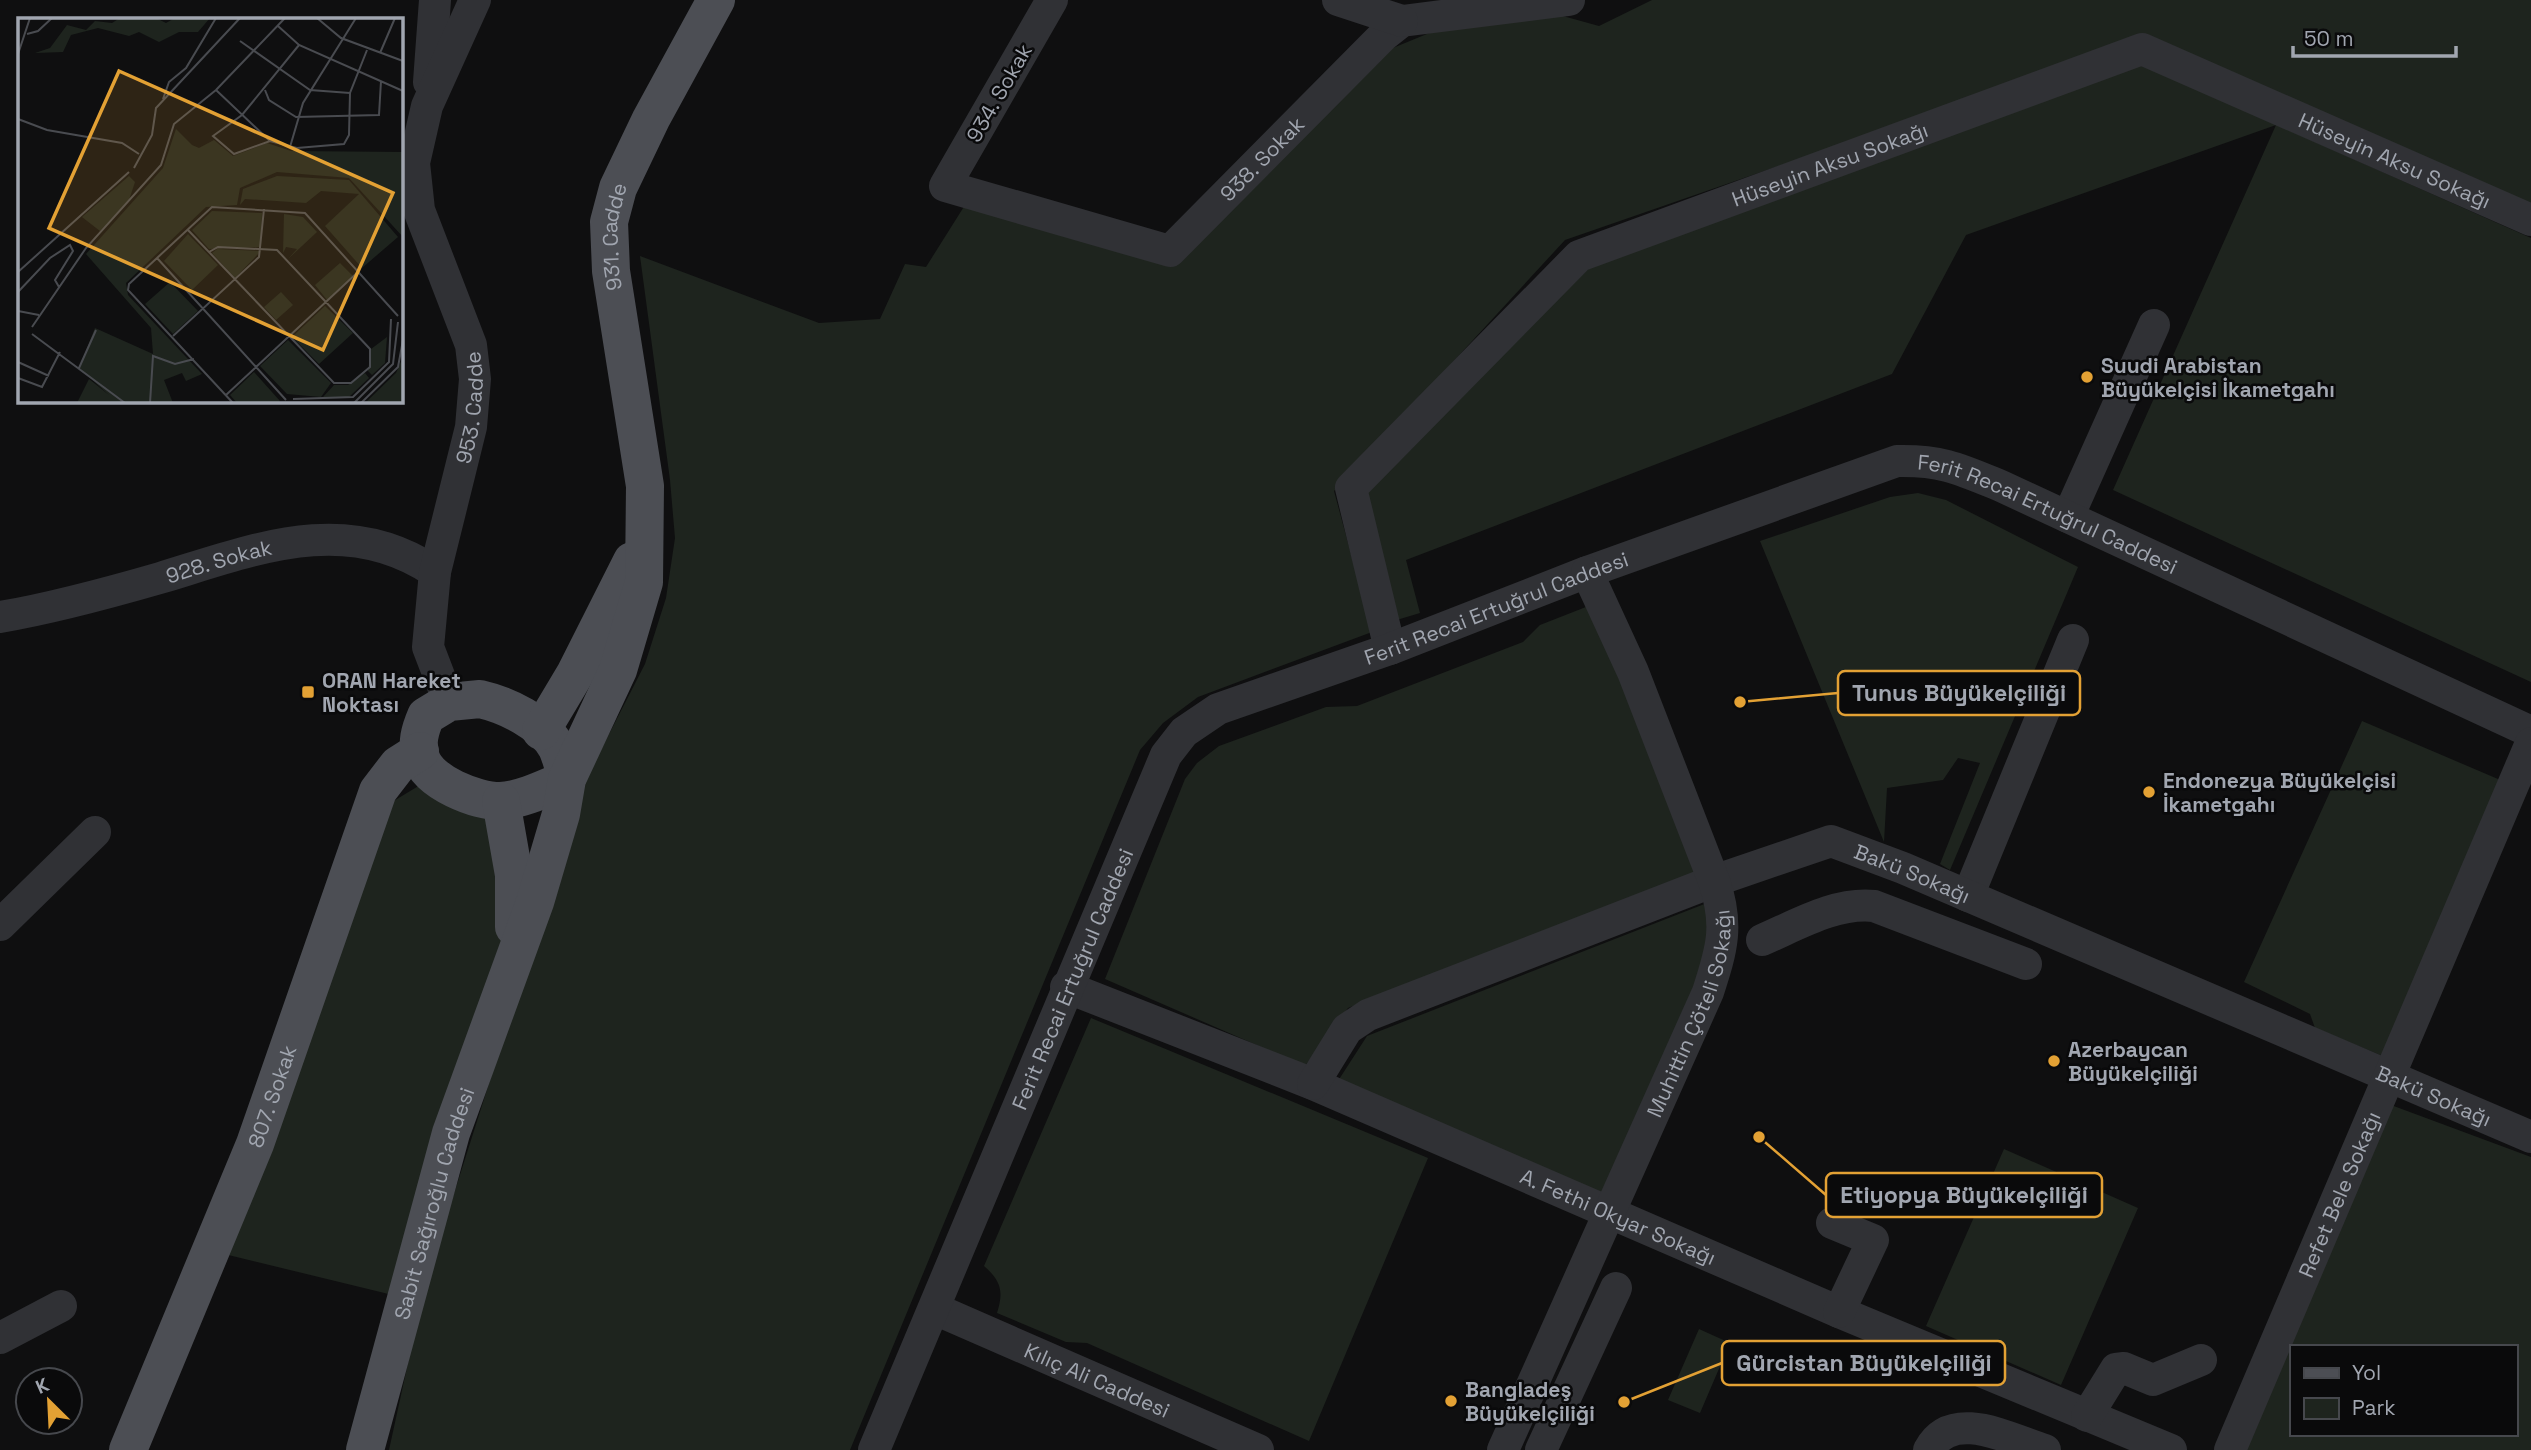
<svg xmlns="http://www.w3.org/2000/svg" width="2531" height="1450" font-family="'Space Grotesk',sans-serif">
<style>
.green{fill:#1e241e;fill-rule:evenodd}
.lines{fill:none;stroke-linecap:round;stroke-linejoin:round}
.minor{stroke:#303135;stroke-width:32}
.major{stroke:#4c4e54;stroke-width:38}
.poi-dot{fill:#e3a134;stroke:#0a0a0b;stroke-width:2.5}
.labels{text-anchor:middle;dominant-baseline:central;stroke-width:5;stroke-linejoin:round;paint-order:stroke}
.street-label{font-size:21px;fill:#a1a6b0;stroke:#0a0a0b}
.poi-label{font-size:21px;font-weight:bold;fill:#a1a6b0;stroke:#0a0a0b;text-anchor:start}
.inset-road{fill:none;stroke:#494b50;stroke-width:2}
.view{fill:#e3a134;fill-opacity:0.15;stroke:#e3a134;stroke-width:3.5}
.inset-edge{fill:none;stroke:#a1a6b0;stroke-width:3.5}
.leader{fill:none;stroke:#e3a134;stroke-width:2.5}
.callout-dot{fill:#e3a134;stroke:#0a0a0b;stroke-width:2.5}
.callout{fill:#0a0a0b;stroke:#e3a134;stroke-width:2.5}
.callout-label{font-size:23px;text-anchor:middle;font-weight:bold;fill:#a1a6b0}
</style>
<rect width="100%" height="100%" fill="#0f0f10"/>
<path class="green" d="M 1652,0 L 2531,0 L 2531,208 L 2143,40 L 1565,240 L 1334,491 L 1372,632 L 1198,697 L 1163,723 L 1140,750 L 850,1450 L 389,1450 L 425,1285 L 585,781 L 645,664 L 666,598 L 675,538 L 670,480 L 640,256 L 819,323 L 880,319 L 905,264 L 926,267 L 965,205 L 1170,264 L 1388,50 L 1439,29 L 1552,13 L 1599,26 Z
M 2143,58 L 2277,125 L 2531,238 L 2531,682 L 2113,490 L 2276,125 L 1966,235 L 1892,374 L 1406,560 L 1420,613 L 1390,622 L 1360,490 L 1579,269 Z
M 1918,493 L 1946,500 L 2078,567 L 1950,870 L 1940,864 L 1980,763 L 1958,758 L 1943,780 L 1887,788 L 1884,842 L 1760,541 L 1890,497 Z
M 1591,605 L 1698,871 L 1348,1008 L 1305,1066 L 1105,979 L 1185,779 L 1197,763 L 1219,746 L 1326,707 L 1357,706 L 1523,642 L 1540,625 Z
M 2362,721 L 2505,782 L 2385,1057 L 2315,1028 L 2310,1014 L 2244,982 Z
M 435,776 L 501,801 L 514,961 L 405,1298 L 212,1251 L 392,802 Z
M 1707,903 L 1714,938 L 1604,1199 L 1336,1084 L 1367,1036 Z
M 1091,1018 L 1428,1158 L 1309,1441 L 1087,1343 L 1066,1342 L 997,1313 C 1004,1291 1001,1281 984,1266 Z
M 2391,1105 L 2531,1157 L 2531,1450 L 2246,1450 ZM 2291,1347 L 2515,1347 L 2515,1434 L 2291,1434 Z
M 2004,1149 L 2138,1208 L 2061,1385 L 1926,1326 Z
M 1699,1329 L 1730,1343 L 1700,1413 L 1668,1400 Z"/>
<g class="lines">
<g class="minor">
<path id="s1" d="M 1052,0 L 945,186 L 1170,251 L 1383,36 L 1402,21 L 1569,0"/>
<path d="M 1338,0 L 1402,21"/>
<path d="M 429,82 L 435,0"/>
<path d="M 2068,517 L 2154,325"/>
<path id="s2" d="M 0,617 C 54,608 108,593 160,578 C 253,550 346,511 435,572"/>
<path id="s3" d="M 1390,649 L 1351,488 L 1579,256 L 2142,49 L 2531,220"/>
<path id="s4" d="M 449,702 L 428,647 L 435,572 L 471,427 L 475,379 L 471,345 L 419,210 L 414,163 L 427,106 L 475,0"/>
<path d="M 1968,896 L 2073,640"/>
<path d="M 0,925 L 95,832"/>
<path d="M 1762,940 C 1797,925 1835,902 1874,906 L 2026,964"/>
<path id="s5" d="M 1066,987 L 1313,1084 L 1839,1312 L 2171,1450"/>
<path id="s6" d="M 1313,1084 L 1347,1029 L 1368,1015 L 1714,881 L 1831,841 L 1903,868 L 2531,1137"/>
<path d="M 1832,1223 L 1873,1240 L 1839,1312"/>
<path id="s7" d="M 935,1309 L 1258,1450"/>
<path d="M 0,1338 L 61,1306"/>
<path d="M 2087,1416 L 2116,1369 L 2124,1368 L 2153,1380 L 2201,1360"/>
<path id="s8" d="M 874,1450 L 1166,755 L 1184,732 L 1218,709 L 1390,649 L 1587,572 L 1897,461 C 1942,460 1960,469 2001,486 L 2531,732"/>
<path id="s9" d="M 1503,1450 L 1708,992 C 1722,949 1729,925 1714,881 L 1633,672 L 1587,572"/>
<path d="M 1541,1450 L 1616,1288"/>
<path d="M 1929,1450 C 1952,1407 2009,1439 2045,1450"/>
<path id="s10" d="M 2230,1450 L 2531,743"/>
</g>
<g class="major">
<path d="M 480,699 C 506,705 543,722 557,748 C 561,757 564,769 567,779 C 546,788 522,800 500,801 C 476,801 429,783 421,758 C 416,743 420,730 426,716 L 449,702 Z"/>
<path d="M 541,731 L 575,674 L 632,561"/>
<path d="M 501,801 L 514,875 L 514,927"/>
<path id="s11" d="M 128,1450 L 255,1144 L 378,791 L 398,765 L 420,751"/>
<path id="s12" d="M 365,1450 L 451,1133 L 535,902 L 561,814 L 567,779 L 618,670 L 644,582 L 645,486 L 611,271 L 609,222 L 618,188 L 651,119 L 716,0"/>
</g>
</g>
<g class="poi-dot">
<circle cx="2087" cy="377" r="7"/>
<rect x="301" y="685" width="14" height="14" rx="3.5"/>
<circle cx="2149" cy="792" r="7"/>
<circle cx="2054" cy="1061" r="7"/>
<circle cx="1451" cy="1401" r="7"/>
</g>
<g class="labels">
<g class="street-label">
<text transform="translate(999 93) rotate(-60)">934. Sokak</text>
<text stroke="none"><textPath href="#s1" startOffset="579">938. Sokak</textPath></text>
<text stroke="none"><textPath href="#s3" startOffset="1367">Hüseyin Aksu Sokağı</textPath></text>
<text stroke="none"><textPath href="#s3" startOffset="758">Hüseyin Aksu Sokağı</textPath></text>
<text stroke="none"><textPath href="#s12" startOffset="1262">931. Cadde</textPath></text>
<text stroke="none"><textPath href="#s4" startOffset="303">953. Cadde</textPath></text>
<text stroke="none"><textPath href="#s8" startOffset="1708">Ferit Recai Ertuğrul Caddesi</textPath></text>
<text stroke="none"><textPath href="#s2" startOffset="226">928. Sokak</textPath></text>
<text stroke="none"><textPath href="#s8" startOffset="1120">Ferit Recai Ertuğrul Caddesi</textPath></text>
<text stroke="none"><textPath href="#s6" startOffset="672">Bakü Sokağı</textPath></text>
<text stroke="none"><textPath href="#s8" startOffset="511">Ferit Recai Ertuğrul Caddesi</textPath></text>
<text stroke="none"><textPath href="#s9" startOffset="476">Muhittin Çöteli Sokağı</textPath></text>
<text stroke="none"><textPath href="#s11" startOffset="382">807. Sokak</textPath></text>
<text stroke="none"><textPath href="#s6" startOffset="1239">Bakü Sokağı</textPath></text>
<text stroke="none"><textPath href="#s10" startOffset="278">Refet Bele Sokağı</textPath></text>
<text stroke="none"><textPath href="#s12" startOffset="256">Sabit Sağıroğlu Caddesi</textPath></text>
<text stroke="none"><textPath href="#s5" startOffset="598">A. Fethi Okyar Sokağı</textPath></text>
<text stroke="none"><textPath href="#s7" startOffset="177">Kılıç Ali Caddesi</textPath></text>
</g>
<g class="poi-label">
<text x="2101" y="365">Suudi Arabistan<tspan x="2101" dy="24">Büyükelçisi İkametgahı</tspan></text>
<text x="322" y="680">ORAN Hareket<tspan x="322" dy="24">Noktası</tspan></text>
<text x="2163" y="780">Endonezya Büyükelçisi<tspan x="2163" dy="24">İkametgahı</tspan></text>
<text x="2068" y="1049">Azerbaycan<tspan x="2068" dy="24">Büyükelçiliği</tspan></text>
<text x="1465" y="1389">Bangladeş<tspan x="1465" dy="24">Büyükelçiliği</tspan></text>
</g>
</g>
<g transform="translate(18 18)">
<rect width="385" height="385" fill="#0f0f10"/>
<path d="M 102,0 L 138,0 L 148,5 L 157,0 L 192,0 L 180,14 L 161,14 L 141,24 L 121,14 L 111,18 L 80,10 L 53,17 L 45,34 L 17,35 L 32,30 L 49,7 L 68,12 L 77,3 L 94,5 ZM 158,111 L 174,127 L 181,130 L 196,122 L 215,138 L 249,125 L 273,133 L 385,134 L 385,219 L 331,160 L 259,154 L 222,170 L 219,187 L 188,189 L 108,265 L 110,277 L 184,356 L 168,363 L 164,355 L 146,362 L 155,385 L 59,385 L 71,361 L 91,377 L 61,350 L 77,310 L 135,336 L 133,310 L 68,236 L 145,150 ZM 111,158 L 117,164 L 111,182 L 82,213 L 64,199 ZM 259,158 L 331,162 L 380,219 L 344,250 L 307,208 L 341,176 L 303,173 L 288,185 L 227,181 L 222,187 L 225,171 ZM 194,193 L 244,195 L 243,229 L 191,231 L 174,212 ZM 266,196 L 285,199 L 299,214 L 270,241 L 279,231 L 268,229 L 265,235 ZM 170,216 L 200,247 L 174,272 L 146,243 ZM 199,231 L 243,233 L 217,260 L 194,235 ZM 322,245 L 335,258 L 309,282 L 297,267 ZM 152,264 L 180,293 L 155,316 L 127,286 ZM 263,274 L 275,287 L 258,302 L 246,289 ZM 307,288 L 335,315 L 301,346 L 274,319 ZM 369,319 L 367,345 L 354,357 L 350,353 L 353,331 ZM 270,322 L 313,365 L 303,379 L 269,376 L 242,348 ZM 385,339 L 385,385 L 347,385 L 378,355 ZM 236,354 L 262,383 L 260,385 L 219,385 L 212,377 ZM 347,355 L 351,360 L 331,379 L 305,379 L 316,367 L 330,367 Z" fill="#1e241e"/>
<path class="inset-road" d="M 299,0 L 323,20 L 385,43M 260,8 L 281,27 L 385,73M 9,16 L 20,13 L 34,0M 222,23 L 292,72 L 332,75M 281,27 L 224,97 L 195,118 L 216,136 L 252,123 L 279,130 L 326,126 L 331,117 L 332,75 L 349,32M 362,35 L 377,0M 0,36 L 12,0M 198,72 L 252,123M 247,72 L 251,82 L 278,99 L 361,97 L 363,63M 145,81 L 151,64 L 168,50 L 198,0M 0,101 L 29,112 L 104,125 L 121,136M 272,129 L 285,85 L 338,0M 116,150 L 134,117 L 138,90 L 222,0M 169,211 L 316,365 L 333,365 L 352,349 L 352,331 L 259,232 L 200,229 L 191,234M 139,240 L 268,382M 0,254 L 111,154M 0,274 L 32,240 L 52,227 L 55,233 L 37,262 L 41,269M 0,293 L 21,297M 14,309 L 68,230 L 143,147 L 156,106 L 198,72 L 267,0M 14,316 L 107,385M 155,318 L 241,239 L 246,191M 0,344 L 31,358M 61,350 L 78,312M 0,360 L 24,369 L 42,334M 208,377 L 340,254M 275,381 L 335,379 L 371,344 L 373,301M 132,385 L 135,338 L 157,346 L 176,341M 215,385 L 110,272 L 111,266 L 194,189 L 287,195 L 380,298M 336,385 L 375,346 L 380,304M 343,385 L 380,349 L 385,322"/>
<path class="view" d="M 101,53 L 375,175 L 305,332 L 31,210 Z"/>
<rect width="385" height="385" class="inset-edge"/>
</g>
<path class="leader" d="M1740 702L1838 693M1759 1137L1826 1195M1624 1402L1722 1363"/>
<g class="callout-dot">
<circle cx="1740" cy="702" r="7"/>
<circle cx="1759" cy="1137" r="7"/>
<circle cx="1624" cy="1402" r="7"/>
</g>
<g class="callout">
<rect x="1838" y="671" width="242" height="44" rx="7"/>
<rect x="1826" y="1173" width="276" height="44" rx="7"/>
<rect x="1722" y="1341" width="283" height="44" rx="7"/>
</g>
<g class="callout-label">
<text x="1959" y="701">Tunus Büyükelçiliği</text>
<text x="1964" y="1203">Etiyopya Büyükelçiliği</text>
<text x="1864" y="1371">Gürcistan Büyükelçiliği</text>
</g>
<rect x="2290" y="1345" width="228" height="91" fill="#0a0a0b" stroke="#46484d" stroke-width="2"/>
<rect x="2304" y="1368" width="35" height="10" fill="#4c4e54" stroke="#46484d" stroke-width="2"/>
<text x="2352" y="1380" font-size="21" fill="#a1a6b0">Yol</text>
<rect x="2304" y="1398" width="35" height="21" fill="#1e241e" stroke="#46484d" stroke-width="2"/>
<text x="2352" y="1415" font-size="21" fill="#a1a6b0">Park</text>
<g transform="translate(49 1401) rotate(336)"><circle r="33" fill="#0a0a0b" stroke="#46484d" stroke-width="2"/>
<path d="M0-5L12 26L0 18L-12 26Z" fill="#e3a134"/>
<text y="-10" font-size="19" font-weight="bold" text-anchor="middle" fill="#a1a6b0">K</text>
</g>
<path d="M2293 46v10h163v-10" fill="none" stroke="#a1a6b0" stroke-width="3.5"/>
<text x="2304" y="46" font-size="21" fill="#a1a6b0" stroke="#0a0a0b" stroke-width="5" paint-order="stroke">50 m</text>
</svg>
